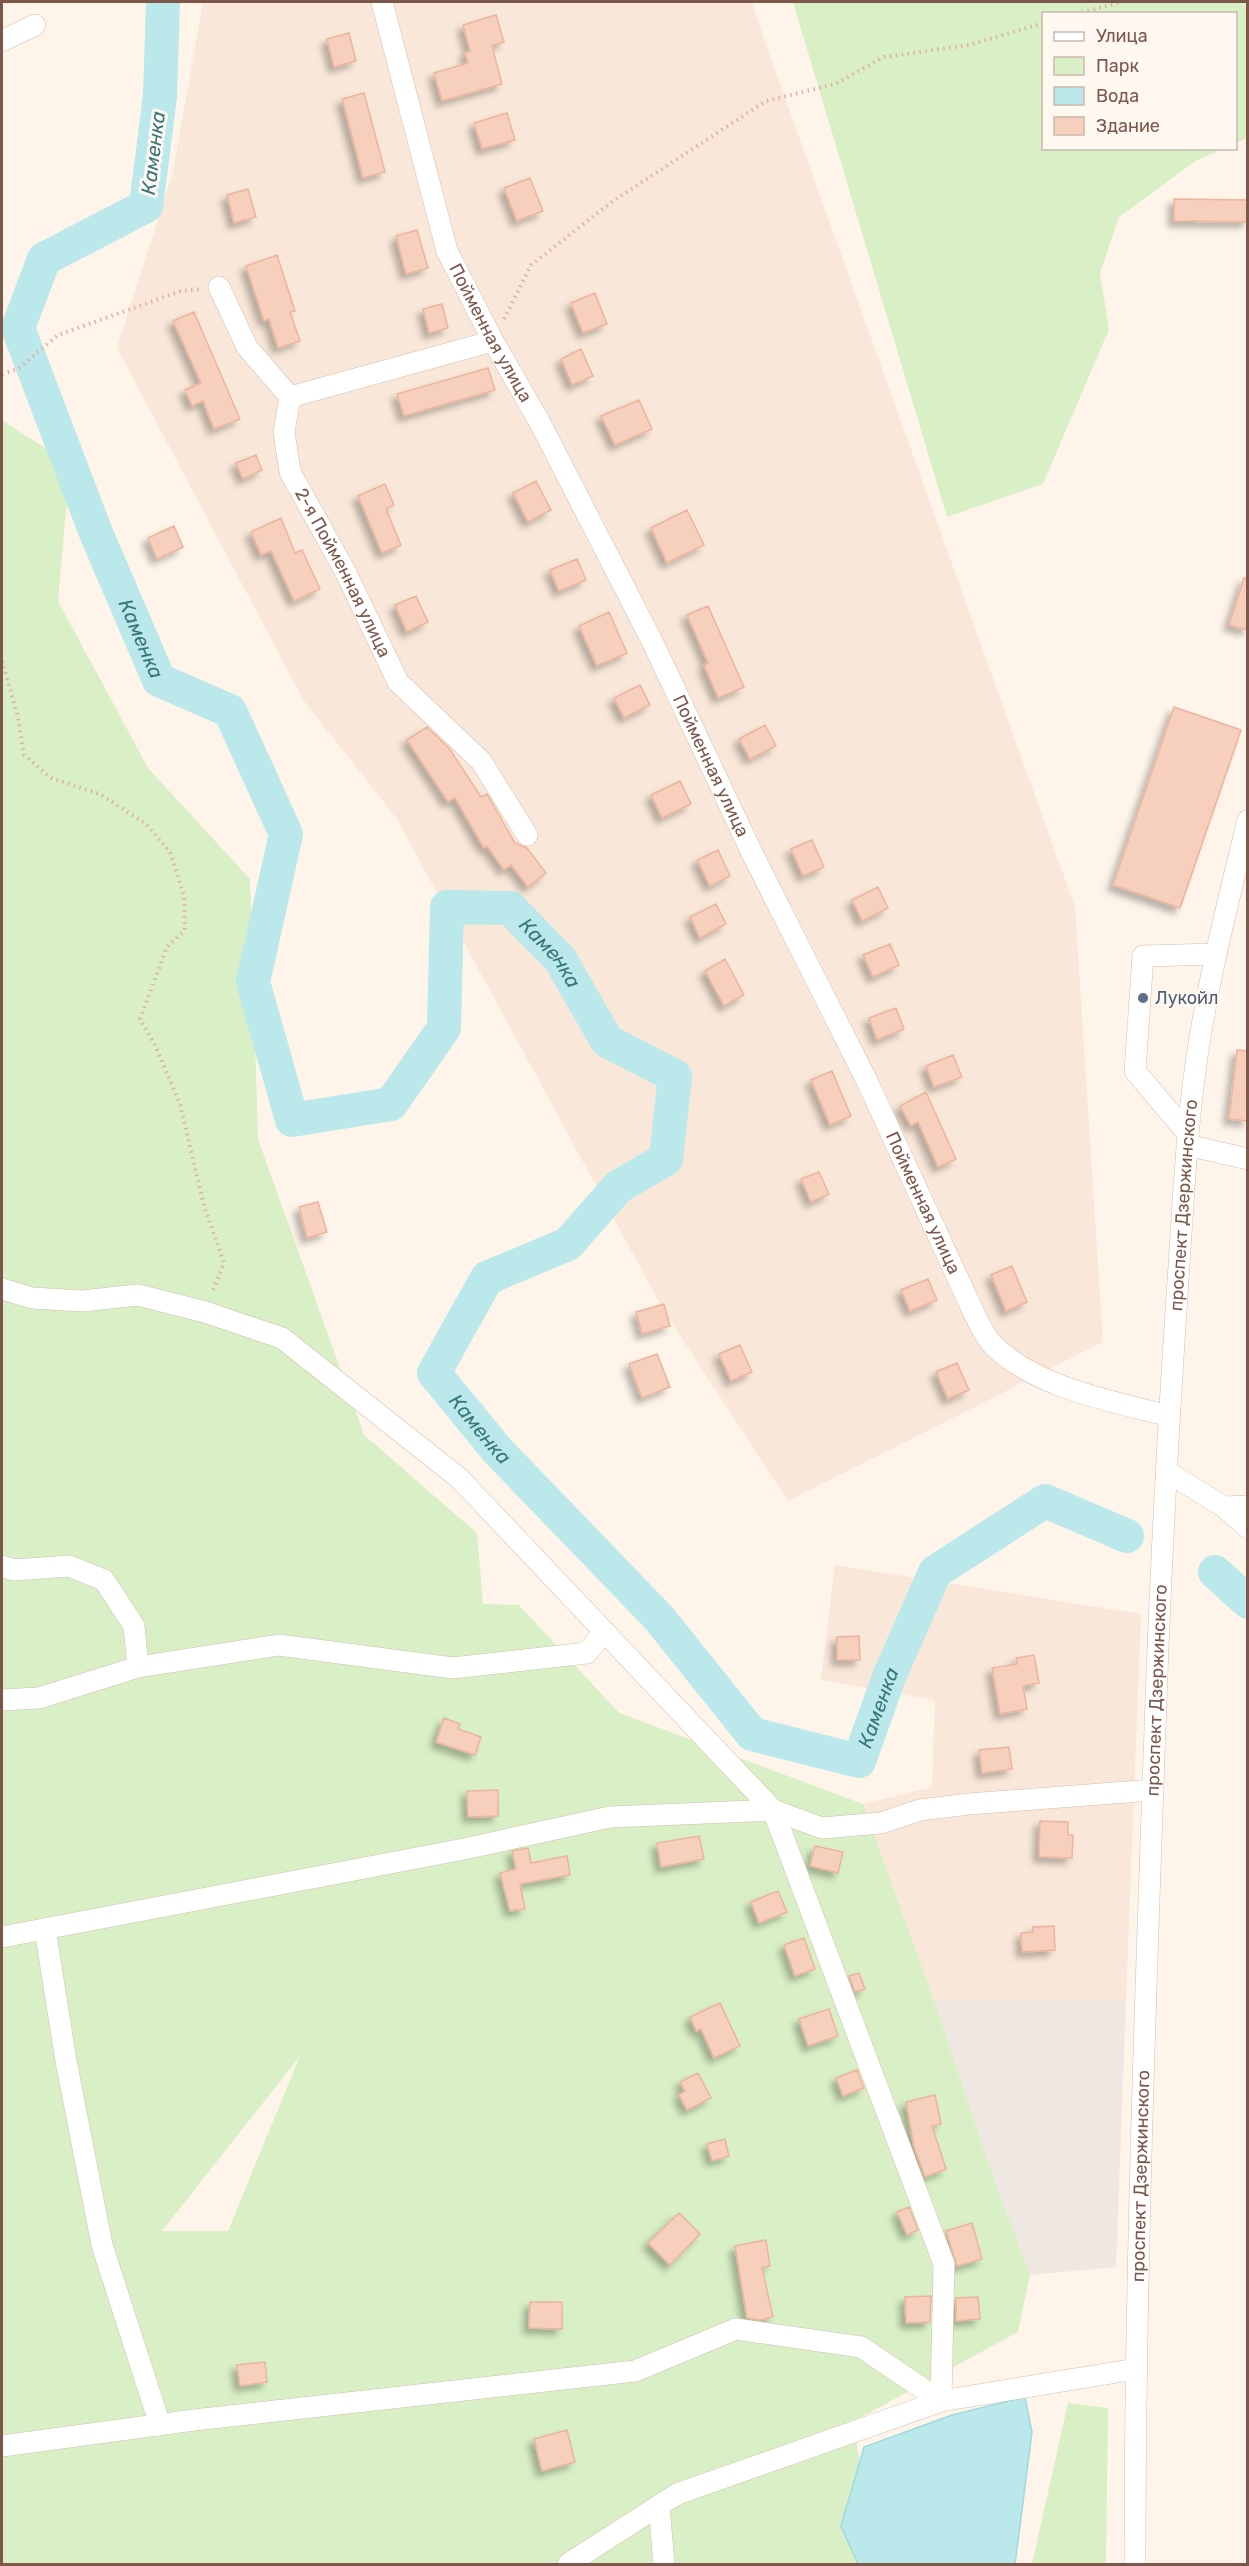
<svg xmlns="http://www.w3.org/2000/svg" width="1249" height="2566" font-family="Rubik,sans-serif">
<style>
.residential{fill:#f9e8d9}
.industrial{fill:#efe7e2}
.green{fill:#d9efc5;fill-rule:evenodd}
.water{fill:#bae8eb;stroke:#9fdade;stroke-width:1.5}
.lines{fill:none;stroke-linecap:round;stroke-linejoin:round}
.river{stroke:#bae8eb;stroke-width:34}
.building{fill:#f7cfbd;stroke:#ebb49c;stroke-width:1.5;filter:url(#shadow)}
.minor-casing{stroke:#d5bdaf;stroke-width:22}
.path{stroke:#ddb29f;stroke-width:4;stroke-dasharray:1.5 4.5;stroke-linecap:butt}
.minor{stroke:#fff;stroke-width:21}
.service-dot{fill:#5c6f8a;stroke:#fff8f1;stroke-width:2}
.labels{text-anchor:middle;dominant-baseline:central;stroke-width:6;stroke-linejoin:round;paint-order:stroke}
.street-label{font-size:18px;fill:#7d5749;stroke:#fff8f1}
.service-label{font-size:18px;fill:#4e5e75;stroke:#fff8f1;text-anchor:start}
.water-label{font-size:20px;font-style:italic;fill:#37767b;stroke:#fff8f1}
</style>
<defs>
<filter id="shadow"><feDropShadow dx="-5.5" dy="5.5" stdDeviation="3" flood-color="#0004"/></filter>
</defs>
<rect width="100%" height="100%" fill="#fef4e9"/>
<path class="residential" d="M 203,2 L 752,2 L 765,42 L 1075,907 L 1103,1342 L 788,1501 L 664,1311 L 397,819 L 304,701 L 117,348 L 173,172 Z
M 835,1565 L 1141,1614 L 1126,2000 L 934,2000 L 863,1804 L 932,1787 L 935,1700 L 821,1680 Z"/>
<path class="industrial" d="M 934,2000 L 1126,2000 L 1116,2267 L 1030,2275 L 990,2168 Z"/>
<path class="green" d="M 793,2 L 1247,2 L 1247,138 L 1236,143 L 1236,14 L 1044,14 L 1044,148 L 1223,149 L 1197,160 L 1119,217 L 1100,273 L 1109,329 L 1043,484 L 947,517 Z
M 2,420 L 70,464 L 58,601 L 148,768 L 250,879 L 258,1139 L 364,1435 L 477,1533 L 483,1604 L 519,1605 L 619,1713 L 863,1804 L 934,2000 L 990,2168 L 1030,2275 L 1018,2332 L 854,2421 L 872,2564 L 2,2564 ZM 300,2056 L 228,2231 L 162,2231 Z
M 1068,2403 L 1108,2408 L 1106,2564 L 1032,2564 Z"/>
<path class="water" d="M 1025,2397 L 1032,2432 L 1015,2564 L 858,2564 L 841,2526 L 864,2447 L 952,2415 Z"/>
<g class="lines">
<g class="river">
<path id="s1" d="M 163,2 L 160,96 L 146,206 L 44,259 L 18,328 L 96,533 L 159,680 L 230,711 L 286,834 L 253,982 L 292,1120 L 391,1104 L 444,1028 L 447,907 L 510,908 L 560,959 L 607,1041 L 675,1076 L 666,1159 L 618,1187 L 568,1244 L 487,1278 L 434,1373 L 497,1450 L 659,1618 L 752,1734 L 859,1761 L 889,1677 L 935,1572 L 1045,1501 L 1127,1536"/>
<path d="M 1215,1572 L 1248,1602"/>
</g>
</g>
<path class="building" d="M 496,15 L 504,42 L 492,46 L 502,84 L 442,101 L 434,73 L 468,63 L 465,53 L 470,51 L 463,25 Z
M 349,33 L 356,61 L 334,67 L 327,39 Z
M 364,93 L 385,172 L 363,178 L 342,99 Z
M 507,113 L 515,140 L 482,149 L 474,123 Z
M 530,178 L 543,211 L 517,221 L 504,188 Z
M 248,189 L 256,217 L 234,223 L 227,195 Z
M 1174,199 L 1248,200 L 1248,222 L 1174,221 Z
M 417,230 L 428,268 L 406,274 L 396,236 Z
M 277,255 L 295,311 L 290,312 L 300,341 L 278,348 L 269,319 L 264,321 L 246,266 Z
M 595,293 L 607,324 L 583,333 L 571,303 Z
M 442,304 L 448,328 L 429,333 L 423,309 Z
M 194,312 L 240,419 L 214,429 L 203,401 L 192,406 L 185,390 L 201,383 L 173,321 Z
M 581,349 L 593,376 L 572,385 L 561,359 Z
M 488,368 L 495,390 L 404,416 L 397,394 Z
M 639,400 L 652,429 L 615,445 L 601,416 Z
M 256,455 L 262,470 L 243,479 L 236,463 Z
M 536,481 L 551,510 L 528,522 L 513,493 Z
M 385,484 L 394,505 L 386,509 L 401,545 L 382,553 L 358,496 Z
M 687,510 L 704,545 L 667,563 L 651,528 Z
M 281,518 L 295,553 L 302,550 L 320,589 L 294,601 L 271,551 L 261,555 L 251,532 Z
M 174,526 L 183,547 L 157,559 L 148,538 Z
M 577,559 L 586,580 L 559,591 L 550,570 Z
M 1244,578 L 1248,578 L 1248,630 L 1229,625 Z
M 416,596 L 428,622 L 407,632 L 395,605 Z
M 708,606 L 744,687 L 718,698 L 704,665 L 708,663 L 687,615 Z
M 609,612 L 627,653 L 597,666 L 579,626 Z
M 640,685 L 650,705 L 624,718 L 614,698 Z
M 1174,707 L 1241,730 L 1180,908 L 1113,885 Z
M 765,725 L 776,746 L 750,759 L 739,739 Z
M 427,727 L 449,748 L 481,797 L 487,794 L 515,843 L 527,848 L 546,873 L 528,887 L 511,865 L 504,870 L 487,846 L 484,848 L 455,798 L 448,802 L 407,740 Z
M 680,781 L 691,804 L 662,818 L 651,795 Z
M 812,840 L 824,867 L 803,876 L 791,849 Z
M 718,850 L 730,876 L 710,886 L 697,860 Z
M 878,887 L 888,908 L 862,921 L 852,900 Z
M 716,904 L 726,924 L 700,938 L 690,917 Z
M 890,944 L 899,965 L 873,977 L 863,955 Z
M 725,959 L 744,995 L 724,1006 L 705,971 Z
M 896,1008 L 904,1029 L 877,1040 L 869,1018 Z
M 1237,1050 L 1248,1051 L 1248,1121 L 1229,1119 Z
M 953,1055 L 962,1077 L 934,1087 L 926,1066 Z
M 832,1071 L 851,1116 L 830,1125 L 811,1080 Z
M 926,1092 L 956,1159 L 938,1167 L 918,1122 L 911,1126 L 900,1106 Z
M 819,1172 L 829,1194 L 811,1202 L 801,1179 Z
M 318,1202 L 327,1232 L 307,1238 L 299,1207 Z
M 1012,1266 L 1027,1302 L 1006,1311 L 991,1275 Z
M 928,1279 L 937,1300 L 910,1311 L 901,1290 Z
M 664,1304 L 670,1326 L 642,1334 L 636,1312 Z
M 740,1345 L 752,1372 L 731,1381 L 719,1354 Z
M 657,1354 L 670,1387 L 642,1398 L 629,1364 Z
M 957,1363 L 969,1390 L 948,1399 L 936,1372 Z
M 859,1636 L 860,1660 L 837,1660 L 837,1637 Z
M 1034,1655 L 1039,1683 L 1023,1686 L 1027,1709 L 1000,1714 L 992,1668 L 1017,1664 L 1016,1658 Z
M 444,1718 L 460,1724 L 458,1729 L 481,1737 L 475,1755 L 436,1742 Z
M 1009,1747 L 1012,1769 L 982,1773 L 979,1750 Z
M 498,1790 L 498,1816 L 468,1817 L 467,1791 Z
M 1040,1821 L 1068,1822 L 1068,1835 L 1073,1835 L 1072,1858 L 1039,1857 Z
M 699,1836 L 704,1859 L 661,1867 L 657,1843 Z
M 815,1846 L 843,1852 L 838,1873 L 810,1866 Z
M 528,1848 L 531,1863 L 567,1856 L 570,1875 L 520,1884 L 525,1909 L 510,1911 L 500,1873 L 516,1869 L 512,1851 Z
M 778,1891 L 787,1912 L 759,1923 L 751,1902 Z
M 1054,1926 L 1055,1950 L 1022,1952 L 1021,1933 L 1033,1932 L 1033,1927 Z
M 804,1938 L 815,1969 L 795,1976 L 784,1945 Z
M 859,1973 L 865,1989 L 855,1992 L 849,1976 Z
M 720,2003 L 740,2046 L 714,2058 L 701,2029 L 696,2031 L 690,2017 Z
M 829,2009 L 838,2036 L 808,2046 L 799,2019 Z
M 857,2070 L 864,2088 L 843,2096 L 836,2078 Z
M 698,2073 L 711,2098 L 687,2110 L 679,2095 L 685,2091 L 680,2082 Z
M 935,2095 L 941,2124 L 932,2126 L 946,2169 L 925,2177 L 914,2147 L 906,2102 Z
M 725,2139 L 729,2156 L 712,2161 L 707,2144 Z
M 909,2207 L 918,2230 L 907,2235 L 897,2212 Z
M 679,2213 L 700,2234 L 670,2265 L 648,2243 Z
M 972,2223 L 982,2259 L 957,2266 L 946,2231 Z
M 766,2240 L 770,2266 L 762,2268 L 773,2317 L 760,2320 L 747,2318 L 735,2246 Z
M 931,2296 L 930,2322 L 906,2323 L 905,2297 Z
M 978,2297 L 980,2319 L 956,2321 L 956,2298 Z
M 530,2302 L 562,2302 L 562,2329 L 529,2328 Z
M 265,2362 L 267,2382 L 240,2386 L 237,2365 Z
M 567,2430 L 575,2462 L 542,2471 L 534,2439 Z"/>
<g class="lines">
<g class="minor-casing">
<g id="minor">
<path id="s2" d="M 382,2 L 447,251 L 493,341 L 539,421 L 652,641 L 753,855 L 867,1081 L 972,1309 C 978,1321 984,1336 993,1345 C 1036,1388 1112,1401 1169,1416"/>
<path d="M 2,41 L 35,25"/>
<path id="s3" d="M 219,287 L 247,347 L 290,397 L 284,432 L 290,472 L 345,571 L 398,682 L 481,761 L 527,835"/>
<path d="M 290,397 L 493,341"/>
<path d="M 1188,1134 L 1135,1071 L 1143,956 L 1215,954"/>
<path d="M 1187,1145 L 1248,1159"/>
<path d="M 2,1289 L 32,1298 L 82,1301 L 138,1295 L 205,1312 L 282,1338 L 459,1478 L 773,1810 L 944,2264 L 941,2401"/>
<path d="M 1166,1471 L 1224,1507 L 1248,1506"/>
<path d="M 1224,1507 L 1248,1528"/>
<path d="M 2,1566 L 14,1570 L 69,1566 L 104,1580 L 134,1626 L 138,1667"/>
<path d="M 2,1700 L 39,1698 L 138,1667 L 279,1645 L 453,1668 L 587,1653 L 604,1631"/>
<path d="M 45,1929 L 66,2061 L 102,2245 L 160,2425"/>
<path d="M 2,1937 L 464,1849 L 610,1817 L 773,1810 L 822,1828 L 881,1823 L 920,1810 L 969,1804 L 1153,1790"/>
<path d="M 2,2446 L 194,2420 L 635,2371 L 736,2329 L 861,2347 L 941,2401"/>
<path d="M 659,2506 L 664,2564"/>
<path d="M 568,2564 L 677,2494 L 941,2401 L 1136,2369"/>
<path id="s4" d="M 1135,2564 C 1135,2286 1145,2007 1155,1729 C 1160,1579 1168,1430 1178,1280 C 1183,1213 1185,1146 1194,1079 C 1205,991 1227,906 1248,820"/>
</g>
</g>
<path class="path" d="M 1076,14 L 1121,2
M 504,319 L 531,265 L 613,201 L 766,101 L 835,84 L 884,57 L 969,45 L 1044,23
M 2,374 L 18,369 L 58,335 L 181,291 L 200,289
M 2,661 L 18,717 L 24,755 L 51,778 L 100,794 L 146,824 L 170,852 L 184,896 L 185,930 L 167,947 L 140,1019 L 155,1045 L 180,1104 L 204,1206 L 224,1263 L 212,1293"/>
<use href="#minor" class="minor"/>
</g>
<circle class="service-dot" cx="1143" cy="998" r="6"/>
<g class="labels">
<g class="street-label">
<text stroke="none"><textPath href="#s2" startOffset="350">Пойменная улица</textPath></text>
<text stroke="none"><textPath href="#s3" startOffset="322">2-я Пойменная улица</textPath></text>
<text stroke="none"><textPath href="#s2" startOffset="836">Пойменная улица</textPath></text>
<text stroke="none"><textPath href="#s2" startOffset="1322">Пойменная улица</textPath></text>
<text stroke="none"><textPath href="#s4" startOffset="1360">проспект Дзержинского</textPath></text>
<text stroke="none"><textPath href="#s4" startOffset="874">проспект Дзержинского</textPath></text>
<text stroke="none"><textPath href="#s4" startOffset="388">проспект Дзержинского</textPath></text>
</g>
<g class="service-label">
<text x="1155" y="998">Лукойл</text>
</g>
<g class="water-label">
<text transform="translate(153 153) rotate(-83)">Каменка</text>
<text stroke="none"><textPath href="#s1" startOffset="728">Каменка</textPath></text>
<text stroke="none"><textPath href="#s1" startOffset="1718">Каменка</textPath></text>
<text stroke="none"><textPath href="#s1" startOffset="2384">Каменка</textPath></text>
<text stroke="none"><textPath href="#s1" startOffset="2960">Каменка</textPath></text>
</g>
</g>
<rect width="1249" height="2566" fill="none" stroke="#7d5749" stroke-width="6"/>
<rect x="1042" y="12" width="195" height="138" fill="#fff8f1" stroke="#cbb8ae" stroke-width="1.5"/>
<rect x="1054" y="32" width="30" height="9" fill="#ffffff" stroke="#cbb8ae" stroke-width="1.5"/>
<text x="1096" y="42" font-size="18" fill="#7d5749">Улица</text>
<rect x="1054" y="57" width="30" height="18" fill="#d9efc5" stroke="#cbb8ae" stroke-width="1.5"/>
<text x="1096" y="72" font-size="18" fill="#7d5749">Парк</text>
<rect x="1054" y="87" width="30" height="18" fill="#bae8eb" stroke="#cbb8ae" stroke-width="1.5"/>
<text x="1096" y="102" font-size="18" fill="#7d5749">Вода</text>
<rect x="1054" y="117" width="30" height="18" fill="#f7cfbd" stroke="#cbb8ae" stroke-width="1.5"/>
<text x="1096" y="132" font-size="18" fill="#7d5749">Здание</text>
</svg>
